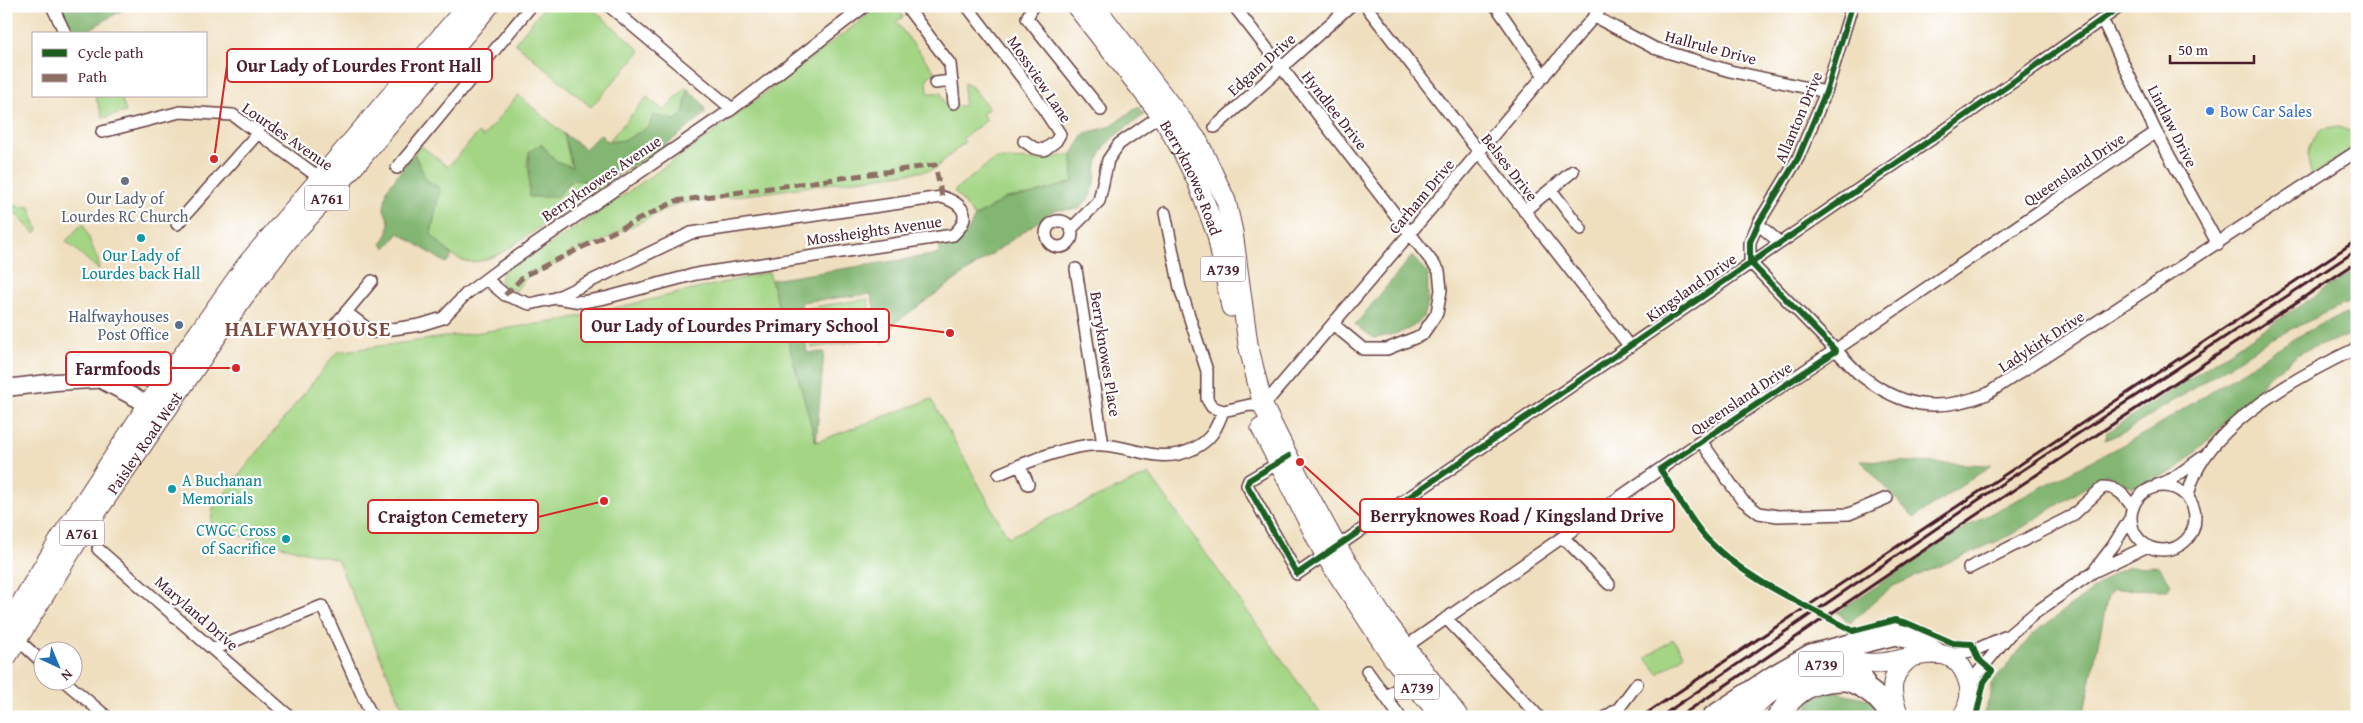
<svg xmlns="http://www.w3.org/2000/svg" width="2363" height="723" font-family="'Gentium Book Plus',serif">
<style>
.green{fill:#a3d584;stroke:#767a58}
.forest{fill:#82b672;stroke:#666a4e}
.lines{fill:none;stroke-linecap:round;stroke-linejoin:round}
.street-casing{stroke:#633c41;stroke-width:14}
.secondary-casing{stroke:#633c41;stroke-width:19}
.primary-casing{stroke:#633c41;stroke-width:21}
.highway-casing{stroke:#633c41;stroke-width:24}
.street{stroke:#fff;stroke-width:11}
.secondary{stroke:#fff;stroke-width:16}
.primary{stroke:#fff;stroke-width:19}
.highway{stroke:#fff;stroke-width:21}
.rail{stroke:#4a1f2b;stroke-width:3}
.quiet{stroke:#8d6e63;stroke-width:5;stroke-dasharray:10 5;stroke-linecap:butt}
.cycleway-casing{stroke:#fff;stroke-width:9}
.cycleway{stroke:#1b5e20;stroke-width:6}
.shop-dot{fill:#3f7fe0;stroke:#fff;stroke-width:2}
.worship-dot{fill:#6b7280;stroke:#fff;stroke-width:2}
.culture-dot{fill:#0f9aa8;stroke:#fff;stroke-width:2}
.service-dot{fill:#5c6f8a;stroke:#fff;stroke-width:2}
.labels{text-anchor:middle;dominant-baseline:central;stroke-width:4.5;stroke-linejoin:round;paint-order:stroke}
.shield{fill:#fff;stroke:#80626b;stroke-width:1}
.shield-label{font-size:15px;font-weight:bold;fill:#4a1f2b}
.street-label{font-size:16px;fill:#4a1f2b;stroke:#fff}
.shop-label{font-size:16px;fill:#366cbe;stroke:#fff;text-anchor:start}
.worship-label{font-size:16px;fill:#5b616d;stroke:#fff}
.culture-label{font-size:16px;fill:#0d838f;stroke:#fff}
.service-label{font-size:16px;fill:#4e5e75;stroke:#fff;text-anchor:end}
.district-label{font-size:21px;font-weight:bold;letter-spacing:1px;fill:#7a4a3e;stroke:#fff}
.leader{fill:none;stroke:#d62828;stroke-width:2}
.callout-dot{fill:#d62828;stroke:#fff;stroke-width:2}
.callout{fill:#fff;stroke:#d62828;stroke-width:2}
.callout-label{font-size:18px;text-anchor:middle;font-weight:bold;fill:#4a1f2b}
</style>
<rect width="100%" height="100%" fill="#fff"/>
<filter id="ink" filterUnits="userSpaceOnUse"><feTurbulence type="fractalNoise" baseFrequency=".02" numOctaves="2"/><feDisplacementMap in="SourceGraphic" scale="10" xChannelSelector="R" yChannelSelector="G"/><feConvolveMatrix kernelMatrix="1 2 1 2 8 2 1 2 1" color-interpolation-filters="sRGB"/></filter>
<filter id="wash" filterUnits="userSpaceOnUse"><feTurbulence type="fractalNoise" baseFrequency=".0096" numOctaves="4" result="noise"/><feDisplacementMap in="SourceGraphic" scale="20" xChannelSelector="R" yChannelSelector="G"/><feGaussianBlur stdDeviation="1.12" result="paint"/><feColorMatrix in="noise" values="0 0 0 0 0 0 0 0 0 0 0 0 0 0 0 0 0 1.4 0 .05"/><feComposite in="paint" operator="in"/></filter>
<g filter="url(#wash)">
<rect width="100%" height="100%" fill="#efdfbf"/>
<path class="green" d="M 545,6 L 589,6 L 641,51 L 591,107 L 515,43 Z
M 880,6 L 897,6 L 903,17 L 896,22 L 935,72 L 927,78 L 928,93 L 941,93 L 945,106 L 964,106 L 964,83 L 972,87 L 989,108 L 982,114 L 987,120 L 962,139 L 965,142 L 933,170 L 677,204 L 526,278 L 515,292 L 509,288 L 504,288 L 500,281 L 502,273 L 516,262 L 532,256 L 589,219 L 706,138 Z
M 686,87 L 688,89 L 683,115 L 675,120 L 654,116 L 649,127 L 625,140 L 608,142 L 647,97 L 664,111 Z
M 518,95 L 564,134 L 572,168 L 556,161 L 541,144 L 529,152 L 527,166 L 557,197 L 572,180 L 587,181 L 624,171 L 503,252 C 467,270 457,263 431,234 L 439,189 L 426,180 L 414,153 L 420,145 L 448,167 L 478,133 L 483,137 Z
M 95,96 L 121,96 L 126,112 L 103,118 Z
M 2339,127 L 2357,134 L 2357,145 L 2312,176 C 2305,153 2306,148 2321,130 Z
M 1072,154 L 1073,182 L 1030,195 L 1006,198 L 975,217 L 954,191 L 994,159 L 1040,160 Z
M 14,203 L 17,206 L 30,207 L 38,230 L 35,233 L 9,208 Z
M 83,223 L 98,261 L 99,270 L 66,241 Z
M 769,272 L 816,442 L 931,399 L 1008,537 L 1149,474 L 1323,717 L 407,717 L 337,560 L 210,528 L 213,508 L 337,352 L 559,321 Z
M 868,299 L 873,339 L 812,348 L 806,308 Z
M 1673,639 L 1685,655 L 1658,674 L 1646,658 Z"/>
<path class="forest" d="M 61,6 L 129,6 L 82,34 L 74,34 Z
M 688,89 L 703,104 L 705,112 C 696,125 640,163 624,171 C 609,178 589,182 572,180 L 557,197 L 529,197 L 529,152 L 541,144 L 556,161 L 572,167 L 564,134 L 585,149 L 600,134 L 608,142 L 625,140 L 649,127 L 653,115 L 675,120 L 683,115 Z
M 1138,107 L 1144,115 C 1130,126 1110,136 1102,151 C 1090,172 1104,186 1079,209 L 1054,210 L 896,322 L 883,344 L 871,294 L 801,302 L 807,353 L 824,352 L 816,442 L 771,280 L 939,254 L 939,244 L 958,239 L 967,233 L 975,217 L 1006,198 L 1030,195 L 1073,182 L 1072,154 L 1085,133 L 1109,127 Z
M 414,153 L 426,180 L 440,188 L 431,234 L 452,256 L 446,263 L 399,233 L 386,248 L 381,244 L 388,233 L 389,222 L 384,209 L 387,189 Z
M 1412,256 L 1428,274 C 1427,285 1429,301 1426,311 C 1418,331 1392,335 1374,338 L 1355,325 Z
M 2357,268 L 2357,298 L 2271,339 L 2126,431 L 2105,440 L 2108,432 Z
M 2357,310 L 2357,332 L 2302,352 L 2269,376 L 2247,401 L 2176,471 L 2133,487 L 2106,474 L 2009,536 L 1891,587 L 1850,623 L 1837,612 L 1967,526 L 2151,430 L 2286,343 L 2323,323 Z
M 1860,460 L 1992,465 L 1914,518 Z
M 2159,566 L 2171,584 L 2167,590 L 2113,589 L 2108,595 L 2083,717 L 1982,717 L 1991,695 L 1991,684 L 2033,634 L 2115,573 L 2129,567 Z
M 1832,691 L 1873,700 L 1883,717 L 1803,717 L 1813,697 Z"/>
</g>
<g filter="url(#ink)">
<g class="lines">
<g class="street-casing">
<path id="street" d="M 52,6 L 65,33
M 609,6 L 732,109
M 906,6 L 950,64 L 954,103
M 967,6 L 1029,87 L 1060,134 L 1056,141 L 1044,150 L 1034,148 L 1024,141
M 1033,6 L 1027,18 L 1101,110
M 1234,6 L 1439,271 L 1441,290 L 1437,313 L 1422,335 L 1387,349 L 1363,349 L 1334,325
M 1366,6 L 1630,347
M 1496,6 L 1544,76
M 1852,6 L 1826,92 L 1798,158 L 1758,224 L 1750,242 L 1750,262 L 1858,373 C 1901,407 1935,414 1987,394 L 2357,151
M 1595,17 L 1654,48 L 1730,71 L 1826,92
M 2103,21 L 2156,132 L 2218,244
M 935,83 L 952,81
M 1215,127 L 1350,6
M 102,132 L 180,112 L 233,115 L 324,181
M 397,168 L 531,6
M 1551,190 L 1581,229
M 1524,211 L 1573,171
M 1165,213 L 1180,288 L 1207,371 L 1207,399 L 1212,407 L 1223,411 L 1250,405 L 1263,406 L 1603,6
M1046 234a13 13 0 1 1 26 0a13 13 0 1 1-26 0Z
M 177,224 L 259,132
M 1758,224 L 1779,242
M 1071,229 L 1099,201 L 1108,160 L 1119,144 L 1165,112
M 1076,269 L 1103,445
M 486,279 L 505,295 L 530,304 L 556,298 L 691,233 L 942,197 C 964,204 973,217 953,235 L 696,274 L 605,298 L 582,302 L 556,298
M 372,281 L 346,312 L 372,332 L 420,325 L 443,318 L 466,294 L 498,270 L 732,109 L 865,6
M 330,331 L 346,312
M 1701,441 L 1742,500 L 1759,513 L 1778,516 L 1849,514 L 1887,498
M 1284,460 L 1249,480 L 1247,485 L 1297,574 L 1942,132 L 2121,6
M 1020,465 L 1028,484
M 999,474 C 1027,462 1073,443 1103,445 C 1136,447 1160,465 1193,449 C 1211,440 1216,430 1223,411
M 2157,485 L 2172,479 L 2203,457
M2131 518a32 32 0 1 1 64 0a32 32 0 1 1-64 0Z
M 2188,497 C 2199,429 2300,375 2357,348
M 1564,538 L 1609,584
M 98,549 L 290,717
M 1969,568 L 2072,516 L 2103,487 C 2118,487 2125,496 2133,508
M 2096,568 L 2113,546 L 2131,517
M 1446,618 L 1539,717
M 14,636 L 42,662
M 214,649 L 322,606 L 372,717
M 1401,650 L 1660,469 L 2156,132
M 1947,656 L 1975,650 L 2007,636
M 1367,671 L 1400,717
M 63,680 L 107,717
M 1970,689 L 1977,674 L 2009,635 L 2035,613 L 2093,572 L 2148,546
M 1386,697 L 1415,676
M 1606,717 L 1619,708 L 1637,684"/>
</g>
<g class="secondary-casing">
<path id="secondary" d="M 103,381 L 159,410
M 6,388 L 56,382 L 147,377 L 171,394"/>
</g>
<g class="primary-casing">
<g id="primary">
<path id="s1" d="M 1076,6 L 1161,115 L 1182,151 L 1197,181 L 1217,235 L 1231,307"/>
<path d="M 1095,6 L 1198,141 L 1226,201 L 1233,232 L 1248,344 L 1263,406 L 1293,466 L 1336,545 L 1384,619 L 1459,717"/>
<path d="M 1261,428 L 1325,555 L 1392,657 L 1441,717"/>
<path d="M 6,628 L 63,534 L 149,403 L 246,265 L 467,6"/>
<path id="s2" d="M 6,658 L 81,535 L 243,298 L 293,234 L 336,188 L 489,6"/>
<path d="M 1744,717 C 1767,694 1791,673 1822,664 C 1848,656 1857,665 1879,663 C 1910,661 1954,635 1968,681 C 1972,693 1969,707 1962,717"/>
<path d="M 1900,717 C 1888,692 1889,672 1913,656"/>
</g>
</g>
<g class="highway-casing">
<path id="highway" d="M 1847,680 C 1868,687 1880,698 1892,717
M 1713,717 L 1776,675 L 1811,655 L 1895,634 L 1916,640 L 1936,653
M 1778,717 C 1801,680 1824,679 1863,680"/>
</g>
<use href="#street" class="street"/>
<use href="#secondary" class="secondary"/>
<use href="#primary" class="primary"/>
<use href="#highway" class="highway"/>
<path class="rail" d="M 1641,717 L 2357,240
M 1660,717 L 2000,485 L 2357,250
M 1679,717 L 1961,525 L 2357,262"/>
<path class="quiet" d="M 505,295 L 524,276 L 676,201 L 935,165 L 942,197"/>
<g class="cycleway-casing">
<path id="cycleway" d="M 1852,6 L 1826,92 L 1798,158 L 1758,224 L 1750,242 L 1750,262 L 1836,351 L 1660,469 C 1675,491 1690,521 1707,539 C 1747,581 1804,604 1853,631 L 1895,620 L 1907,623 L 1953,643 L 1972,644 L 1978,659 L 1992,671 L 1984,682 L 1976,717
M 1289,456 L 1249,480 L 1247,485 L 1297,574 L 1942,132 L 2121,6"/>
</g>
<use href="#cycleway" class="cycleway"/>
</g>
</g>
<circle class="shop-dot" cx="2210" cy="111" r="5"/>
<circle class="worship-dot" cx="125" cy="181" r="5"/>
<g class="culture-dot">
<circle cx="141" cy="238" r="5"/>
<circle cx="172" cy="489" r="5"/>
<circle cx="286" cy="539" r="5"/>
</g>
<circle class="service-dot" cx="179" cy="325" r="5"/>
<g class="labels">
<g class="shield">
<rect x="304.5" y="185.5" width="45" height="25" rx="4"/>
<rect x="1200.5" y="256.5" width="45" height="25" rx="4"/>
<rect x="59.5" y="520.5" width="45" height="25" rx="4"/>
<rect x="1798.5" y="651.5" width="45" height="25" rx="4"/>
<rect x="1394.5" y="674.5" width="45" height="25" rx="4"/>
</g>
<g class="shield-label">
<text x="327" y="198">A761</text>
<text x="1223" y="269">A739</text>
<text x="82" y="533">A761</text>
<text x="1821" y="664">A739</text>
<text x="1417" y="687">A739</text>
</g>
<g class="street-label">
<text transform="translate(1711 47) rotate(15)">Hallrule Drive</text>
<text transform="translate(1261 64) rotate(-42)">Edgam Drive</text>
<text transform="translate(1040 79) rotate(56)">Mossview Lane</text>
<text transform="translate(1335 110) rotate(52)">Hyndlee Drive</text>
<text transform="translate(1798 117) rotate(-67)">Allanton Drive</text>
<text transform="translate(2173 126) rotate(63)">Lintlaw Drive</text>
<text transform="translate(288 136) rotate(35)">Lourdes Avenue</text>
<text transform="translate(1510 167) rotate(52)">Belses Drive</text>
<text transform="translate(2074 169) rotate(-34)">Queensland Drive</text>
<text transform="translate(601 178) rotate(-34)">Berryknowes Avenue</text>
<text stroke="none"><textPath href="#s1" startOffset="208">Berryknowes Road</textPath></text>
<text transform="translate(1421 196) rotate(-50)">Carham Drive</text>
<text transform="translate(874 230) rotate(-8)">Mossheights Avenue</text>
<text transform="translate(1691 287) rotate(-35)">Kingsland Drive</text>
<text transform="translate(2041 341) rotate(-33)">Ladykirk Drive</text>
<text transform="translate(1106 354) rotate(81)">Berryknowes Place</text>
<text transform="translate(1741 398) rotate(-34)">Queensland Drive</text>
<text stroke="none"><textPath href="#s2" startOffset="256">Paisley Road West</textPath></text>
<text transform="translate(197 613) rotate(41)">Maryland Drive</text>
</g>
<g class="shop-label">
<text x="2220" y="111">Bow Car Sales</text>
</g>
<g class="worship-label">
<text x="125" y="198">Our Lady of<tspan x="125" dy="18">Lourdes RC Church</tspan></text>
</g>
<g class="culture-label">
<text x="141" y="255">Our Lady of<tspan x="141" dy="18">Lourdes back Hall</tspan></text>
<text x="182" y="480" text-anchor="start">A Buchanan<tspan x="182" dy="18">Memorials</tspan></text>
<text x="276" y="530" text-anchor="end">CWGC Cross<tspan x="276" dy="18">of Sacrifice</tspan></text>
</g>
<g class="service-label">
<text x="169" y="316">Halfwayhouses<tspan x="169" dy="18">Post Office</tspan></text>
</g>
<g class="district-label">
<text x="308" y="328">HALFWAYHOUSE</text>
</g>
</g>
<path class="leader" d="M214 159L227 65M950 333L889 325M236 368L171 368M1300 462L1360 516M604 501L538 517"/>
<g class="callout-dot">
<circle cx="214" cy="159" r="5"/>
<circle cx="950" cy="333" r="5"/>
<circle cx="236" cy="368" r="5"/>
<circle cx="1300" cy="462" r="5"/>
<circle cx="604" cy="501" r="5"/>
</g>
<g class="callout">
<rect x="227" y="49" width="265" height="33" rx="5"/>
<rect x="581" y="309" width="308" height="33" rx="5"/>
<rect x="66" y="352" width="105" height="33" rx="5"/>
<rect x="1360" y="499" width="314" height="33" rx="5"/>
<rect x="368" y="500" width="170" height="33" rx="5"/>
</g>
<g class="callout-label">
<text x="359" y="72">Our Lady of Lourdes Front Hall</text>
<text x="735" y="332">Our Lady of Lourdes Primary School</text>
<text x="118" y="375">Farmfoods</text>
<text x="1517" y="522">Berryknowes Road / Kingsland Drive</text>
<text x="453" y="523">Craigton Cemetery</text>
</g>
<rect width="2363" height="723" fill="none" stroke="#fff" stroke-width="25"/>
<rect x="32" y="32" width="175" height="65" fill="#ffffff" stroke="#b7a5aa"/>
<rect x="42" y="49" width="25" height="8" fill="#1b5e20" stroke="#b7a5aa"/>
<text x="78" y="58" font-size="15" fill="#4a1f2b">Cycle path</text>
<rect x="42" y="74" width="25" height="8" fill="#8d6e63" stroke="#b7a5aa"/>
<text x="78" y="82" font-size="15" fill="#4a1f2b">Path</text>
<g transform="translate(58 666) rotate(136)"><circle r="24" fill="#ffffff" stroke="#b7a5aa"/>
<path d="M0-4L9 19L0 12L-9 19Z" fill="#1f6fb2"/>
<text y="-8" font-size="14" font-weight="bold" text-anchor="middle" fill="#4a1f2b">N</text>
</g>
<path d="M2170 55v8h84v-8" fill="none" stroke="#4a1f2b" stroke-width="2.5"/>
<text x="2178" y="55" font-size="15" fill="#4a1f2b" stroke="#ffffff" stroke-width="4" paint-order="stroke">50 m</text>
</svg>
